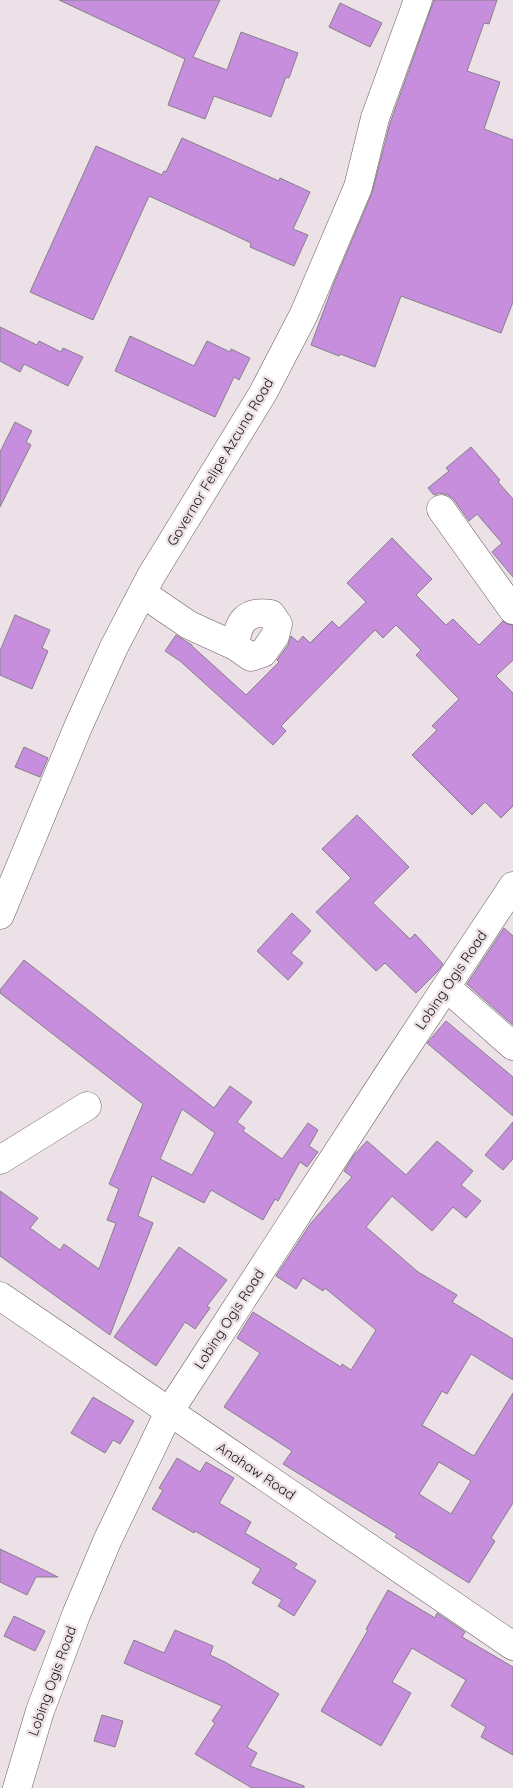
<svg xmlns="http://www.w3.org/2000/svg" width="513" height="1788" font-family="Quicksand,sans-serif">
<style>
.building{fill:#c68edd;stroke:#868089;fill-rule:evenodd}
.lines{fill:none;stroke-linecap:round;stroke-linejoin:round}
.minor-casing{stroke:#695f65;stroke-width:29}
.minor{stroke:#fff;stroke-width:28}
.labels{text-anchor:middle;dominant-baseline:central;stroke-width:5;stroke-linejoin:round;paint-order:stroke}
.street-label{font-size:14px;fill:#171416;stroke:#ede1e8}
</style>
<rect width="100%" height="100%" fill="#ede1e8"/>
<path class="building" d="M 59,0 L 220,0 L 193,57 L 227,70 L 241,32 L 298,53 L 289,78 L 286,77 L 271,117 L 214,96 L 205,119 L 168,105 L 185,59 Z
M 434,0 L 497,0 L 489,24 L 484,23 L 467,71 L 500,82 L 484,129 L 513,140 L 513,302 L 501,333 L 401,296 L 375,367 L 340,354 L 339,356 L 311,345 L 334,283 L 372,193 L 390,123 Z
M 340,3 L 382,23 L 370,47 L 329,27 Z
M 182,138 L 279,181 L 280,178 L 310,192 L 293,229 L 308,235 L 294,266 L 250,247 L 251,243 L 215,226 L 149,196 L 93,320 L 30,292 L 96,146 L 162,175 L 164,171 L 166,172 Z
M 0,327 L 37,345 L 39,341 L 61,352 L 63,348 L 83,357 L 68,386 L 24,364 L 20,372 L 0,361 Z
M 130,336 L 194,366 L 207,341 L 230,352 L 231,349 L 250,358 L 239,380 L 234,377 L 215,417 L 115,371 Z
M 15,422 L 32,431 L 26,442 L 31,445 L 0,507 L 0,452 Z
M 471,447 L 500,480 L 498,482 L 513,499 L 513,577 L 492,552 L 502,543 L 477,514 L 469,521 L 454,500 L 448,495 L 440,493 L 434,495 L 428,488 L 449,471 L 446,468 Z
M 392,538 L 432,579 L 416,595 L 446,625 L 453,619 L 479,645 L 503,621 L 507,624 L 513,625 L 513,660 L 496,676 L 513,693 L 513,806 L 501,818 L 485,802 L 472,815 L 412,755 L 437,730 L 432,726 L 459,699 L 416,655 L 421,650 L 396,625 L 383,638 L 375,630 L 281,726 L 286,731 L 273,745 L 180,661 L 165,651 L 176,635 L 192,645 L 192,646 L 246,695 L 279,662 L 277,660 L 288,645 L 291,636 L 298,642 L 303,636 L 310,643 L 332,621 L 339,628 L 366,602 L 347,583 Z
M 15,615 L 50,630 L 42,648 L 48,651 L 32,689 L 0,675 L 0,651 Z
M 24,747 L 48,758 L 40,777 L 15,767 Z
M 357,815 L 409,867 L 373,903 L 410,939 L 415,934 L 443,964 L 438,971 L 416,993 L 385,963 L 376,971 L 316,912 L 351,878 L 322,849 Z
M 292,913 L 311,931 L 291,953 L 303,963 L 288,980 L 257,951 Z
M 504,928 L 513,936 L 513,1025 L 467,984 Z
M 24,960 L 214,1108 L 230,1086 L 252,1102 L 237,1122 L 245,1128 L 243,1131 L 282,1159 L 308,1123 L 318,1130 L 309,1146 L 318,1152 L 307,1167 L 300,1162 L 278,1201 L 275,1199 L 263,1220 L 211,1190 L 204,1203 L 152,1176 L 138,1216 L 153,1223 L 110,1335 L 0,1256 L 0,1191 L 38,1218 L 30,1228 L 60,1250 L 64,1244 L 99,1269 L 116,1223 L 107,1220 L 119,1189 L 109,1184 L 143,1104 L 0,993 L 0,990 ZM 182,1109 L 215,1133 L 192,1175 L 160,1159 Z
M 446,1021 L 513,1077 L 513,1116 L 427,1043 Z
M 513,1122 L 513,1159 L 503,1170 L 485,1155 Z
M 367,1141 L 406,1175 L 437,1141 L 473,1171 L 461,1185 L 481,1201 L 466,1218 L 453,1207 L 432,1231 L 392,1196 L 366,1227 L 418,1272 L 457,1295 L 452,1302 L 513,1339 L 513,1380 L 471,1354 L 447,1394 L 442,1391 L 422,1425 L 474,1456 L 513,1393 L 513,1503 L 491,1538 L 495,1541 L 469,1583 L 395,1537 L 397,1534 L 283,1464 L 292,1451 L 224,1407 L 260,1353 L 237,1338 L 253,1312 L 341,1367 L 342,1364 L 351,1370 L 376,1330 L 325,1288 L 323,1291 L 303,1278 L 296,1289 L 276,1276 L 311,1223 L 352,1177 L 344,1171 L 354,1155 ZM 439,1462 L 471,1481 L 451,1514 L 419,1494 Z
M 179,1247 L 227,1280 L 207,1306 L 210,1308 L 195,1329 L 185,1322 L 156,1366 L 114,1337 Z
M 93,1397 L 134,1421 L 120,1444 L 113,1440 L 105,1453 L 71,1433 Z
M 177,1458 L 200,1472 L 206,1462 L 234,1478 L 219,1503 L 251,1522 L 245,1533 L 297,1564 L 294,1568 L 316,1581 L 294,1616 L 278,1606 L 282,1600 L 252,1583 L 261,1569 L 195,1531 L 194,1533 L 152,1509 L 163,1490 L 159,1488 Z
M 0,1549 L 40,1568 L 58,1577 L 36,1577 L 27,1595 L 0,1582 Z
M 388,1590 L 435,1618 L 437,1613 L 465,1632 L 462,1637 L 513,1667 L 513,1755 L 481,1737 L 486,1727 L 451,1706 L 466,1680 L 412,1648 L 392,1682 L 411,1693 L 381,1746 L 321,1711 L 368,1630 L 366,1629 Z
M 14,1616 L 45,1631 L 35,1651 L 4,1636 Z
M 175,1630 L 213,1646 L 210,1655 L 225,1662 L 279,1694 L 247,1747 L 257,1753 L 250,1766 L 304,1786 L 304,1788 L 252,1788 L 195,1754 L 215,1723 L 212,1721 L 222,1706 L 124,1663 L 134,1640 L 164,1653 Z
M 102,1715 L 123,1721 L 115,1747 L 94,1741 Z"/>
<g class="lines">
<g class="minor-casing">
<path id="minor" d="M 441,509 L 513,610
M 142,593 L 189,625 L 235,646 L 251,657 L 263,653 L 275,636 L 278,624 L 271,614 C 245,610 238,622 235,646
M 0,915 L 78,727 L 114,647 L 151,576 L 263,393 L 304,314 L 358,187 L 375,118 L 418,0
M 446,987 L 513,1046
M 0,1160 L 87,1106
M 0,1296 L 513,1646
M 17,1788 L 40,1711 L 76,1615 L 108,1539 L 169,1412 L 391,1070 L 513,886"/>
</g>
<use href="#minor" class="minor"/>
</g>
<g class="labels">
<g class="street-label">
<text transform="translate(220 462) rotate(-59)">Governor Felipe Azcuna Road</text>
<text transform="translate(451 980) rotate(-56)">Lobing Ogis Road</text>
<text transform="translate(229 1319) rotate(-57)">Lobing Ogis Road</text>
<text transform="translate(256 1471) rotate(34)">Anahaw Road</text>
<text transform="translate(52 1681) rotate(-70)">Lobing Ogis Road</text>
</g>
</g>
</svg>
